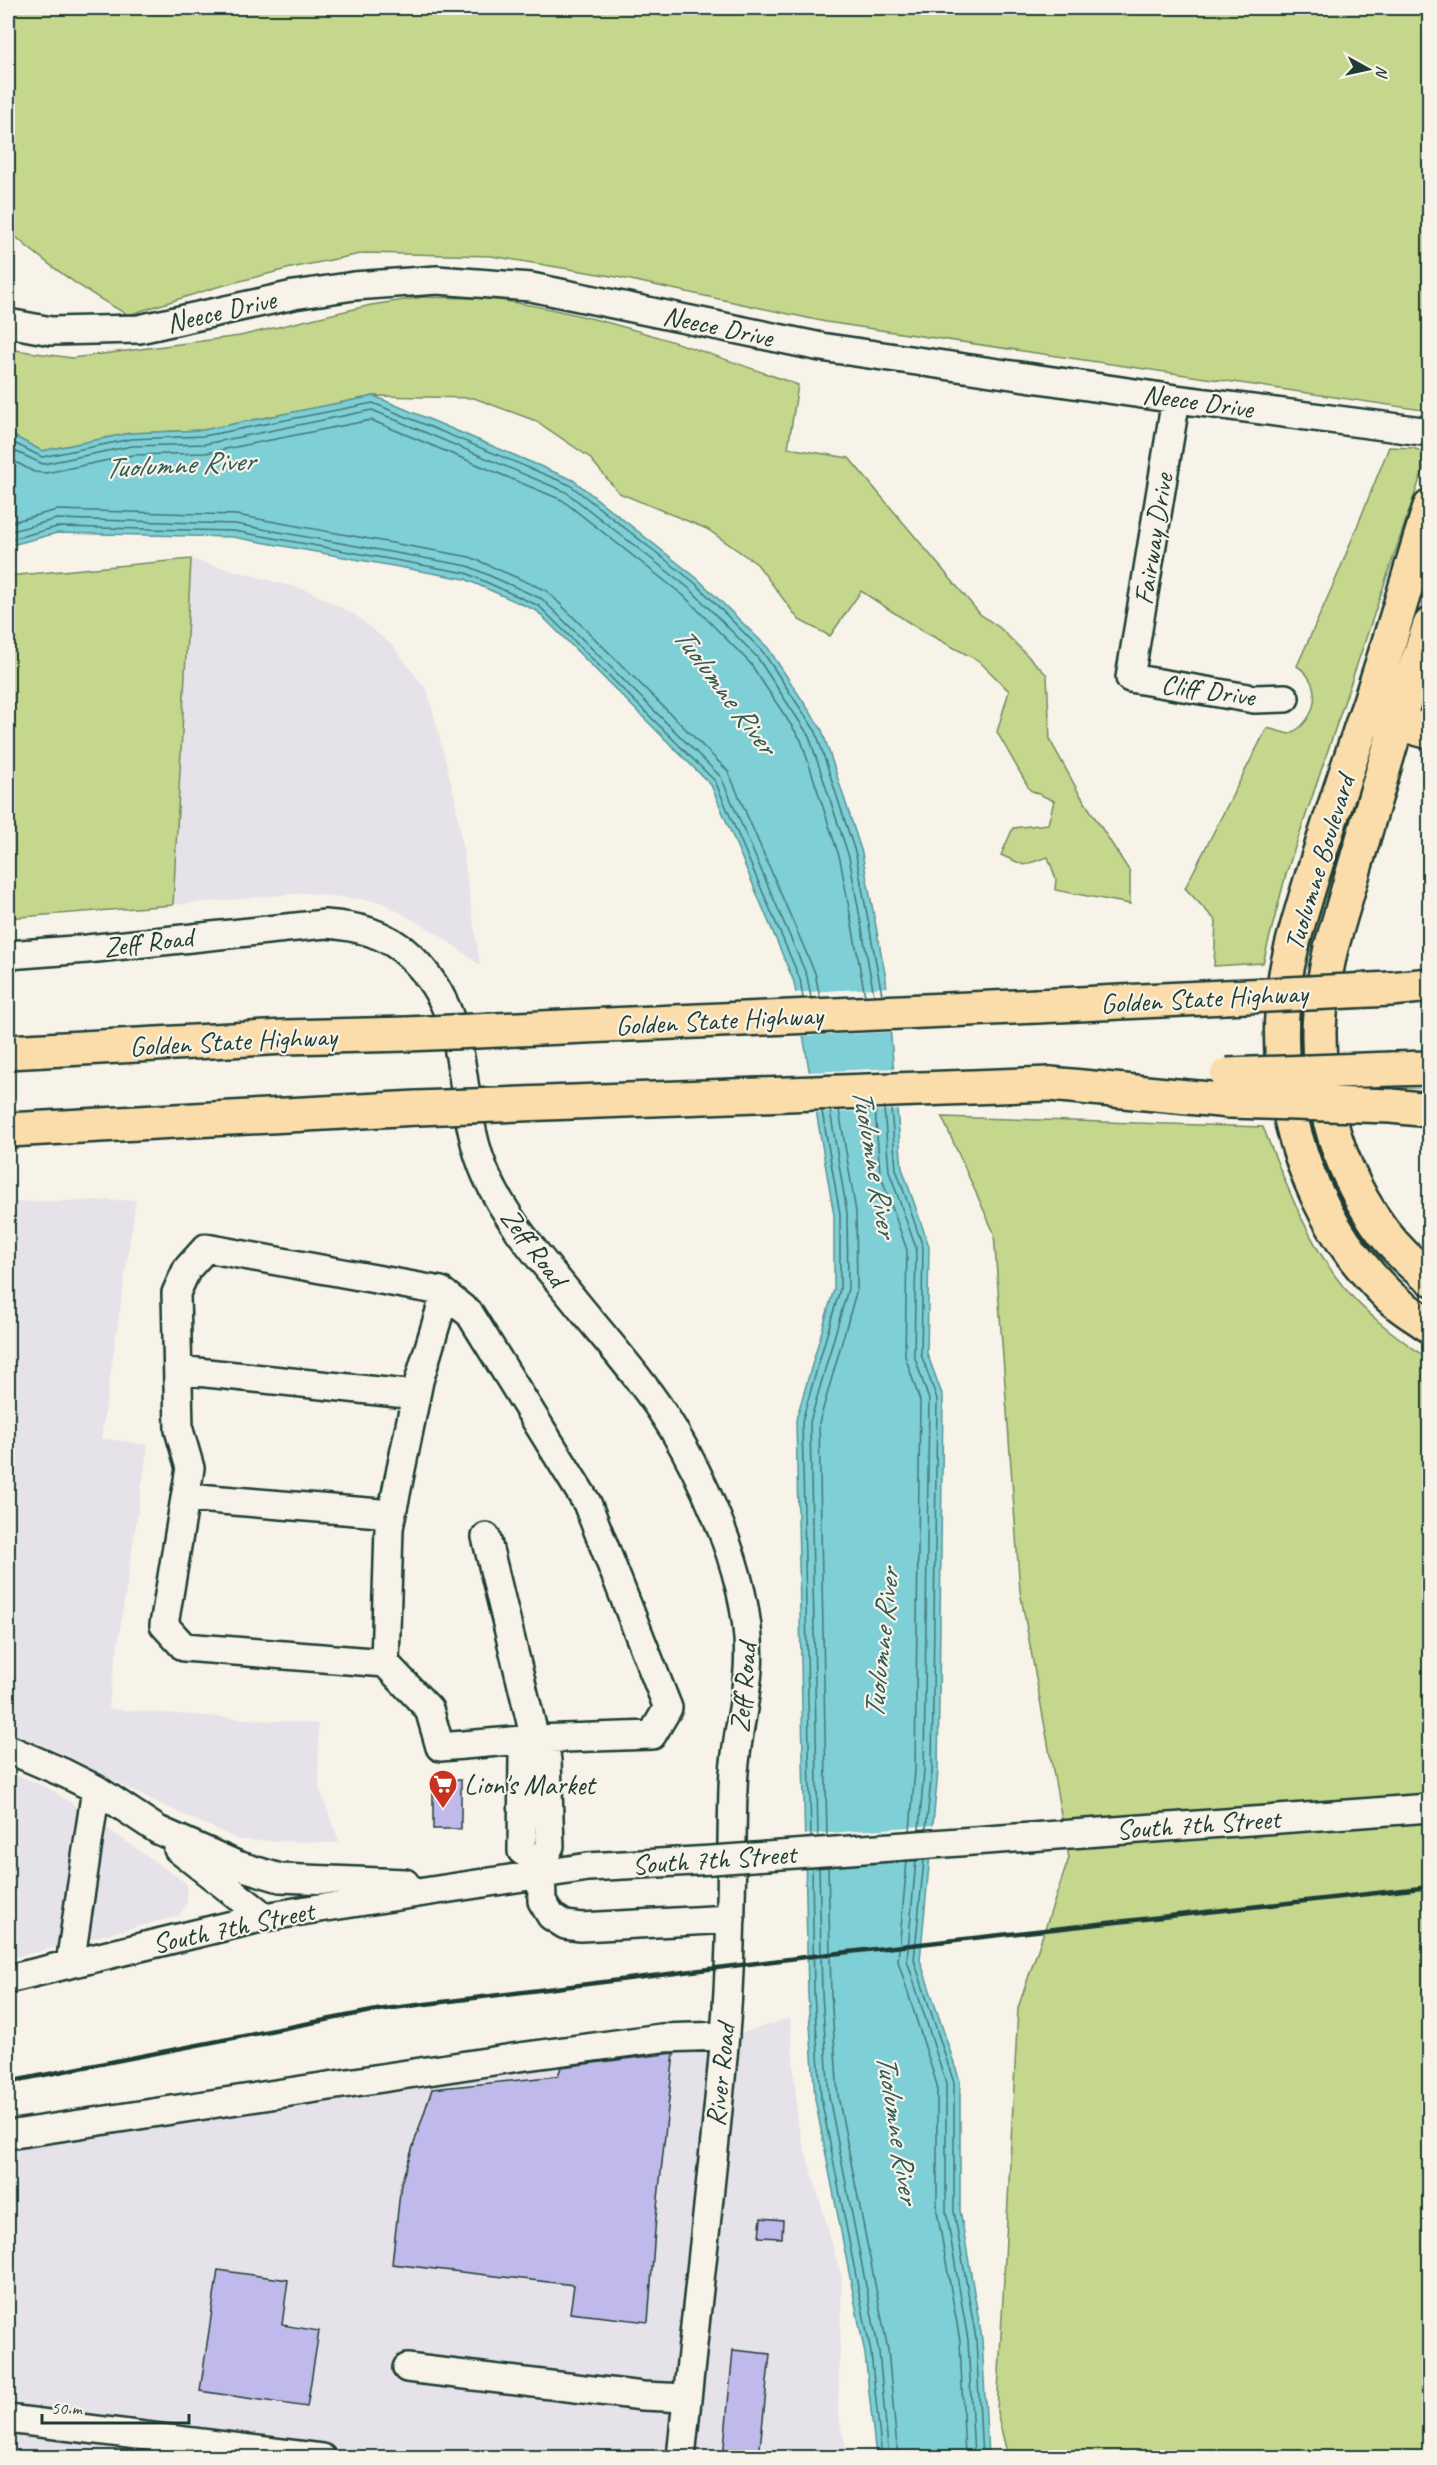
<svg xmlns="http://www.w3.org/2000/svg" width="1437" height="2465" font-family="Caveat,sans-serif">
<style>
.built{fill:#e6e2e9}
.green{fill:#c4d78d;stroke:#728a60;stroke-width:1.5}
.water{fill:#7ecfd6;stroke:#589595;stroke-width:1.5}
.pier{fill:#f7f3e8}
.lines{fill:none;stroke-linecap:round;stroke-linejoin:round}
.shore{stroke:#457775;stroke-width:1.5}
.building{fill:#c0baec;stroke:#1f3d34;stroke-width:1.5}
.minor-casing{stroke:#1f3d34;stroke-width:32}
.major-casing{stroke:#1f3d34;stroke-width:38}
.highway-casing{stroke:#1f3d34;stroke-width:38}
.minor{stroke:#f7f3e8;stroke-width:27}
.major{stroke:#fbddab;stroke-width:33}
.highway{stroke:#fbddab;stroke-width:33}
.rail{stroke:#1f3d34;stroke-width:4.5}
.minor-bridge-casing{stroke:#1f3d34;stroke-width:32;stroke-linecap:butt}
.highway-bridge-casing{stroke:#1f3d34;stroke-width:38;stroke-linecap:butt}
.minor-bridge{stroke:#f7f3e8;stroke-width:27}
.highway-bridge{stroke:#fbddab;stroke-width:33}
.labels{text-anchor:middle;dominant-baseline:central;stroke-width:4.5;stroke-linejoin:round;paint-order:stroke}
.street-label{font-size:28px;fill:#1f3d34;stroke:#f7f3e8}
.poi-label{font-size:28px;fill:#1f3d34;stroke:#f7f3e8;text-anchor:start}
.water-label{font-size:30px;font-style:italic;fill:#325a54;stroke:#f7f3e8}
</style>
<rect width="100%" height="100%" fill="#f7f3e8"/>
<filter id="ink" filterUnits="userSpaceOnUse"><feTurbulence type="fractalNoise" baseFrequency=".0167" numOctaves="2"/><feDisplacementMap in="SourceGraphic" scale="12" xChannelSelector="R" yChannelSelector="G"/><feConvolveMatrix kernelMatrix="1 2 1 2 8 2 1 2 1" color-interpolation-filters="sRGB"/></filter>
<g filter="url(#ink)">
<path class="built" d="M 191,559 L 309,591 L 355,615 L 393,646 L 428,692 L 455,798 L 480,965 L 438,934 L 381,902 L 306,893 L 173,905 Z
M 136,1200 L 101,1438 L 148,1445 L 108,1709 L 318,1724 L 319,1788 L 340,1843 L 239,1840 L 143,1796 L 66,1755 L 8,1732 L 8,1202 Z
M 8,1771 L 52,1790 L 186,1883 L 187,1903 L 179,1916 L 8,1959 Z
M 790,2018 L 798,2125 L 842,2278 L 838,2414 L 848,2457 L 8,2458 L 8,2148 L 537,2060 L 705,2045 Z"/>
<path class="green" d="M 8,8 L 1429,8 L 1429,411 L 826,322 L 617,277 L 491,256 L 365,253 L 291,268 L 217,287 L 128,315 C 84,291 44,263 8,230 Z
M 424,297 C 448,298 474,297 498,300 C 601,314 701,350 798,385 L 788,448 L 849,458 L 980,614 L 1000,628 L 1047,675 L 1050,740 L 1079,793 L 1130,872 L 1130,904 L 1055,890 L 1056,879 L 1048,857 L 1024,865 L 1001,855 L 1013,828 L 1048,824 L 1054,801 L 1030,790 L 997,732 L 1009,691 L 979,661 L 919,629 L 861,591 L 830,636 L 799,620 L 757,564 L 707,529 L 619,493 L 589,457 L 536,421 L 474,398 L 374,396 L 203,430 L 130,433 L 42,451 L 8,433 L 8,349 L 72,358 L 240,336 L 371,305 Z
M 1389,447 L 1413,448 L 1421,451 L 1425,460 L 1424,467 L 1286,874 L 1263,963 L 1214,966 L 1216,921 L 1185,888 L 1267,728 L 1289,734 C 1317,722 1325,684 1297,666 L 1338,574 Z
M 191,559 L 173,905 L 8,918 L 8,576 Z
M 942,1117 L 1263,1127 C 1285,1181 1306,1239 1342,1285 C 1366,1315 1399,1338 1429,1360 L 1429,2457 L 1008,2457 L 997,2412 L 1018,2008 L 1069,1858 L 1020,1591 L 994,1233 Z"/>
<path class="water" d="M 374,396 L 573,480 L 698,579 L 768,648 L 822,730 L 862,853 L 886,979 L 902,1168 L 929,1246 L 927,1353 L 943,1397 L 938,1771 L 920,1960 L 960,2081 L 960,2210 L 982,2339 L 988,2457 L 876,2457 L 865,2354 L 815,2099 L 808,1995 L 796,1420 L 834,1289 L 834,1215 L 794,982 L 711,785 L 537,611 L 465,579 L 233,537 L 57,533 L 8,546 L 8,433 L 42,451 L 130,433 L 203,430 Z"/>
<path class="pier" d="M 890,987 L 894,1032 L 801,1036 L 793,993 Z
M 897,1068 L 900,1110 L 814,1113 L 807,1072 Z
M 936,1825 L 933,1854 L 802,1863 L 802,1835 Z"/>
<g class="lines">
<path class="shore" d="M 8,440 L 42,457 L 131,439 L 204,436 L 373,403 L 570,485 L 695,583 L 763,652 L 816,732 L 856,855 L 882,995
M 8,448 L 43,464 L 132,446 L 205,444 L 372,410 L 566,492 L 690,589 L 757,657 L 809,736 L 849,857 L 874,995
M 8,458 L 34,472 L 46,473 L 133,455 L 206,453 L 371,420 L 562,500 L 684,596 L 750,663 L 801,740 L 840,859 L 865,996
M 8,523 L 57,510 L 236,515 L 470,557 L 547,591 L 728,771 L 815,973 L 820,998
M 8,532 L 57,519 L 235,524 L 468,566 L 542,599 L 721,777 L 807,976 L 811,998
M 8,540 L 57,527 L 234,531 L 466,573 L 539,606 L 715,781 L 800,979 L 803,998
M 884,1108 L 889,1171 L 916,1248 L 914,1355 L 929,1400 L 924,1770 L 919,1830
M 891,1108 L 896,1169 L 923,1247 L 921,1354 L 937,1399 L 932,1771 L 926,1829
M 875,1109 L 880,1173 L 907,1250 L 905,1356 L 920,1401 L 915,1770 L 910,1831
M 818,1837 L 810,1422 L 848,1289 L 847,1213 L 830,1110
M 827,1837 L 819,1423 L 857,1289 L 856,1212 L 839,1110
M 811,1838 L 802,1421 L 840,1289 L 840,1214 L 822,1111
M 916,1860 L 907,1960 L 946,2084 L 946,2211 L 968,2340 L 974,2458
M 924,1860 L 914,1960 L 954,2083 L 954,2211 L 976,2339 L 982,2458
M 907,1861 L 898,1961 L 937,2085 L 937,2211 L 960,2341 L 965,2458
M 819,1867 L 822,1994 L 829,2097 L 879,2352 L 889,2458
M 828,1867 L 831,1994 L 838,2096 L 888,2350 L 898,2458
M 812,1868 L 814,1994 L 821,2098 L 871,2353 L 882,2458"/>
</g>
<path class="building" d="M 433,1780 L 461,1780 L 461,1829 L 433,1829 Z
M 674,2053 L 656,2217 L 648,2322 L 570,2313 L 574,2285 L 392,2264 L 401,2183 L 432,2089 L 558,2076 L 561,2067 Z
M 761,2218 L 783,2220 L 782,2238 L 759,2237 Z
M 218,2270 L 288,2280 L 282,2325 L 319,2331 L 307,2407 L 200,2391 Z
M 733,2350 L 770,2354 L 759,2457 L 723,2457 Z"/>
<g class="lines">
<g class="minor-casing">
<path id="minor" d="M 8,323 L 51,331 L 139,329 L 294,295 L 354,286 L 437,280 L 531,287 L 821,347 L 1176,399 L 1430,432
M 1176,399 L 1130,678 L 1254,699 L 1285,698
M 8,955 L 87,949 L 325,924 C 357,926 386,933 410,956 C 478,1021 452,1100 487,1177 C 507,1221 539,1257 570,1295 C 605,1339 644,1381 673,1429 C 689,1456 703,1484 715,1513 C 735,1561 752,1617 748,1670 C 745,1709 734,1748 733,1788 C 731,1870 732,1952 725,2034 C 713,2176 695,2317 681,2458
M 206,1248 L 441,1291 L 470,1314 L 587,1503 L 668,1708 L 652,1735 L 535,1739 L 440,1747 L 429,1709 L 385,1663 L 184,1647 L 164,1625 L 190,1468 L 179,1430 L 176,1293 L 187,1269 Z
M 178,1370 L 416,1395
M 185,1497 L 392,1514
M 486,1537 L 535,1739 L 546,1754 L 547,1761 L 550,1846 L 541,1862 L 542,1901 L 551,1916 L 565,1925 L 581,1927 L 731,1919
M 385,1663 L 389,1528 L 419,1381 L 445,1294
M 535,1739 L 523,1756 L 522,1851 L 541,1862
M 8,1749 L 64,1773 L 96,1789 L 158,1830 L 237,1865 L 280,1878 L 405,1883
M 178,1849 L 265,1917
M 70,1964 L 96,1789
M 8,1979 L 265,1917 L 313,1909 L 588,1867 L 712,1860
M 8,2135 L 519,2057 L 661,2038 L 725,2036
M 407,2368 L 643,2396 L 687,2398
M 8,2419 L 322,2458"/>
</g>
<g class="major-casing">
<path id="major" d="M 1430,507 C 1408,577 1389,647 1365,716 C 1345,776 1324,836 1306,897 C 1298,924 1289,952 1285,980 C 1270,1093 1304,1212 1386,1293 C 1398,1306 1415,1315 1430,1326
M 1430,625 L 1397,723 L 1331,948 C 1325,975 1320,1002 1319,1030 C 1318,1120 1355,1223 1430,1278"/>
</g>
<g class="highway-casing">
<path id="highway" d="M 1366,714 L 1430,732
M 1391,989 L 1430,985
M 1037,1006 L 1225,997
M 8,1052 L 286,1037 L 407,1034
M 1391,1069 L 1430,1068
M 1050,1084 L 1230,1101
M 1391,1106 L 1430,1110
M 8,1130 L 417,1108"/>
</g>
<use href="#minor" class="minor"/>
<use href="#major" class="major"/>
<use href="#highway" class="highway"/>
<path class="rail" d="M 8,2082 L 377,2010 L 813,1956 L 1430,1887"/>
<g class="minor-bridge-casing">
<path id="minor-bridge" d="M 712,1860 L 1430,1808"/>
</g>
<g class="highway-bridge-casing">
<path id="highway-bridge" d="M 1225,997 L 1391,989
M 407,1034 L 1037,1006
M 1227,1075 L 1391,1069
M 1230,1101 L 1391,1106
M 417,1108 L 1050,1084"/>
</g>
<use href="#minor-bridge" class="minor-bridge"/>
<use href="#highway-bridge" class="highway-bridge"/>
</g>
</g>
<defs>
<g id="supermarket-pin" transform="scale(1.5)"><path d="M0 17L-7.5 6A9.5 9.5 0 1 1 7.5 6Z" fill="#c8321e" stroke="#f7f3e8"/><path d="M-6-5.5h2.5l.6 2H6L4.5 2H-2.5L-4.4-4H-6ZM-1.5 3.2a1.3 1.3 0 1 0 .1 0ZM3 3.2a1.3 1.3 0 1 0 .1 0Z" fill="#fff"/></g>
</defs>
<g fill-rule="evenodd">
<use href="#supermarket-pin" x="443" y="1784"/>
</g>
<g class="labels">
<g class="street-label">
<text transform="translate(221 311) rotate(-13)">Neece Drive</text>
<text transform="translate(718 326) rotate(12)">Neece Drive</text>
<text transform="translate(1198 401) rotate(8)">Neece Drive</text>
<text transform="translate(1153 539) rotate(-81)">Fairway Drive</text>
<text transform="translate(1208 690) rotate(8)">Cliff Drive</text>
<text transform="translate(1319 863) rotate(-73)">Tuolumne Boulevard</text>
<text transform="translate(148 942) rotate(-7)">Zeff Road</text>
<text transform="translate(1204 998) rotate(-3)">Golden State Highway</text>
<text transform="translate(719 1020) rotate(-3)">Golden State Highway</text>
<text transform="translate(233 1041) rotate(-3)">Golden State Highway</text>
<text transform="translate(534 1247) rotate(53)">Zeff Road</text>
<text transform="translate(743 1688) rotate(-85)">Zeff Road</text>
<text transform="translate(1198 1824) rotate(-4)">South 7th Street</text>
<text transform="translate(714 1859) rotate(-4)">South 7th Street</text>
<text transform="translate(233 1927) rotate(-12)">South 7th Street</text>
<text transform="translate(720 2075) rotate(-84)">River Road</text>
</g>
<g class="poi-label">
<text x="464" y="1784">Lion's Market</text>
</g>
<g class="water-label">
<text transform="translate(179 464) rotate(-3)">Tuolumne River</text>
<text transform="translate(725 690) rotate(53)">Tuolumne River</text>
<text transform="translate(875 1162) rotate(80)">Tuolumne River</text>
<text transform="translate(881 1644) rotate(-84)">Tuolumne River</text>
<text transform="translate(898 2128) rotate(81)">Tuolumne River</text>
</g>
</g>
<rect width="1437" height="2465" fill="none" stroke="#f7f3e8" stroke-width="30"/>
<rect x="15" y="15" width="1407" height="2435" fill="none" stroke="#1f3d34" stroke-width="2" filter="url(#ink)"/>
<g transform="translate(1368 69) rotate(98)" stroke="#f7f3e8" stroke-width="4.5" paint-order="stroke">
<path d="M0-4.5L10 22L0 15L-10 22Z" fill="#1f3d34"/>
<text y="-9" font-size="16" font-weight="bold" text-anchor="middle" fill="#1f3d34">N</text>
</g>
<path d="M42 2414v9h147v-9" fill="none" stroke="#1f3d34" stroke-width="3"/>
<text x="51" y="2414" font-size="18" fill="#1f3d34" stroke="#f7f3e8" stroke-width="4.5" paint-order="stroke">50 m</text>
</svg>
